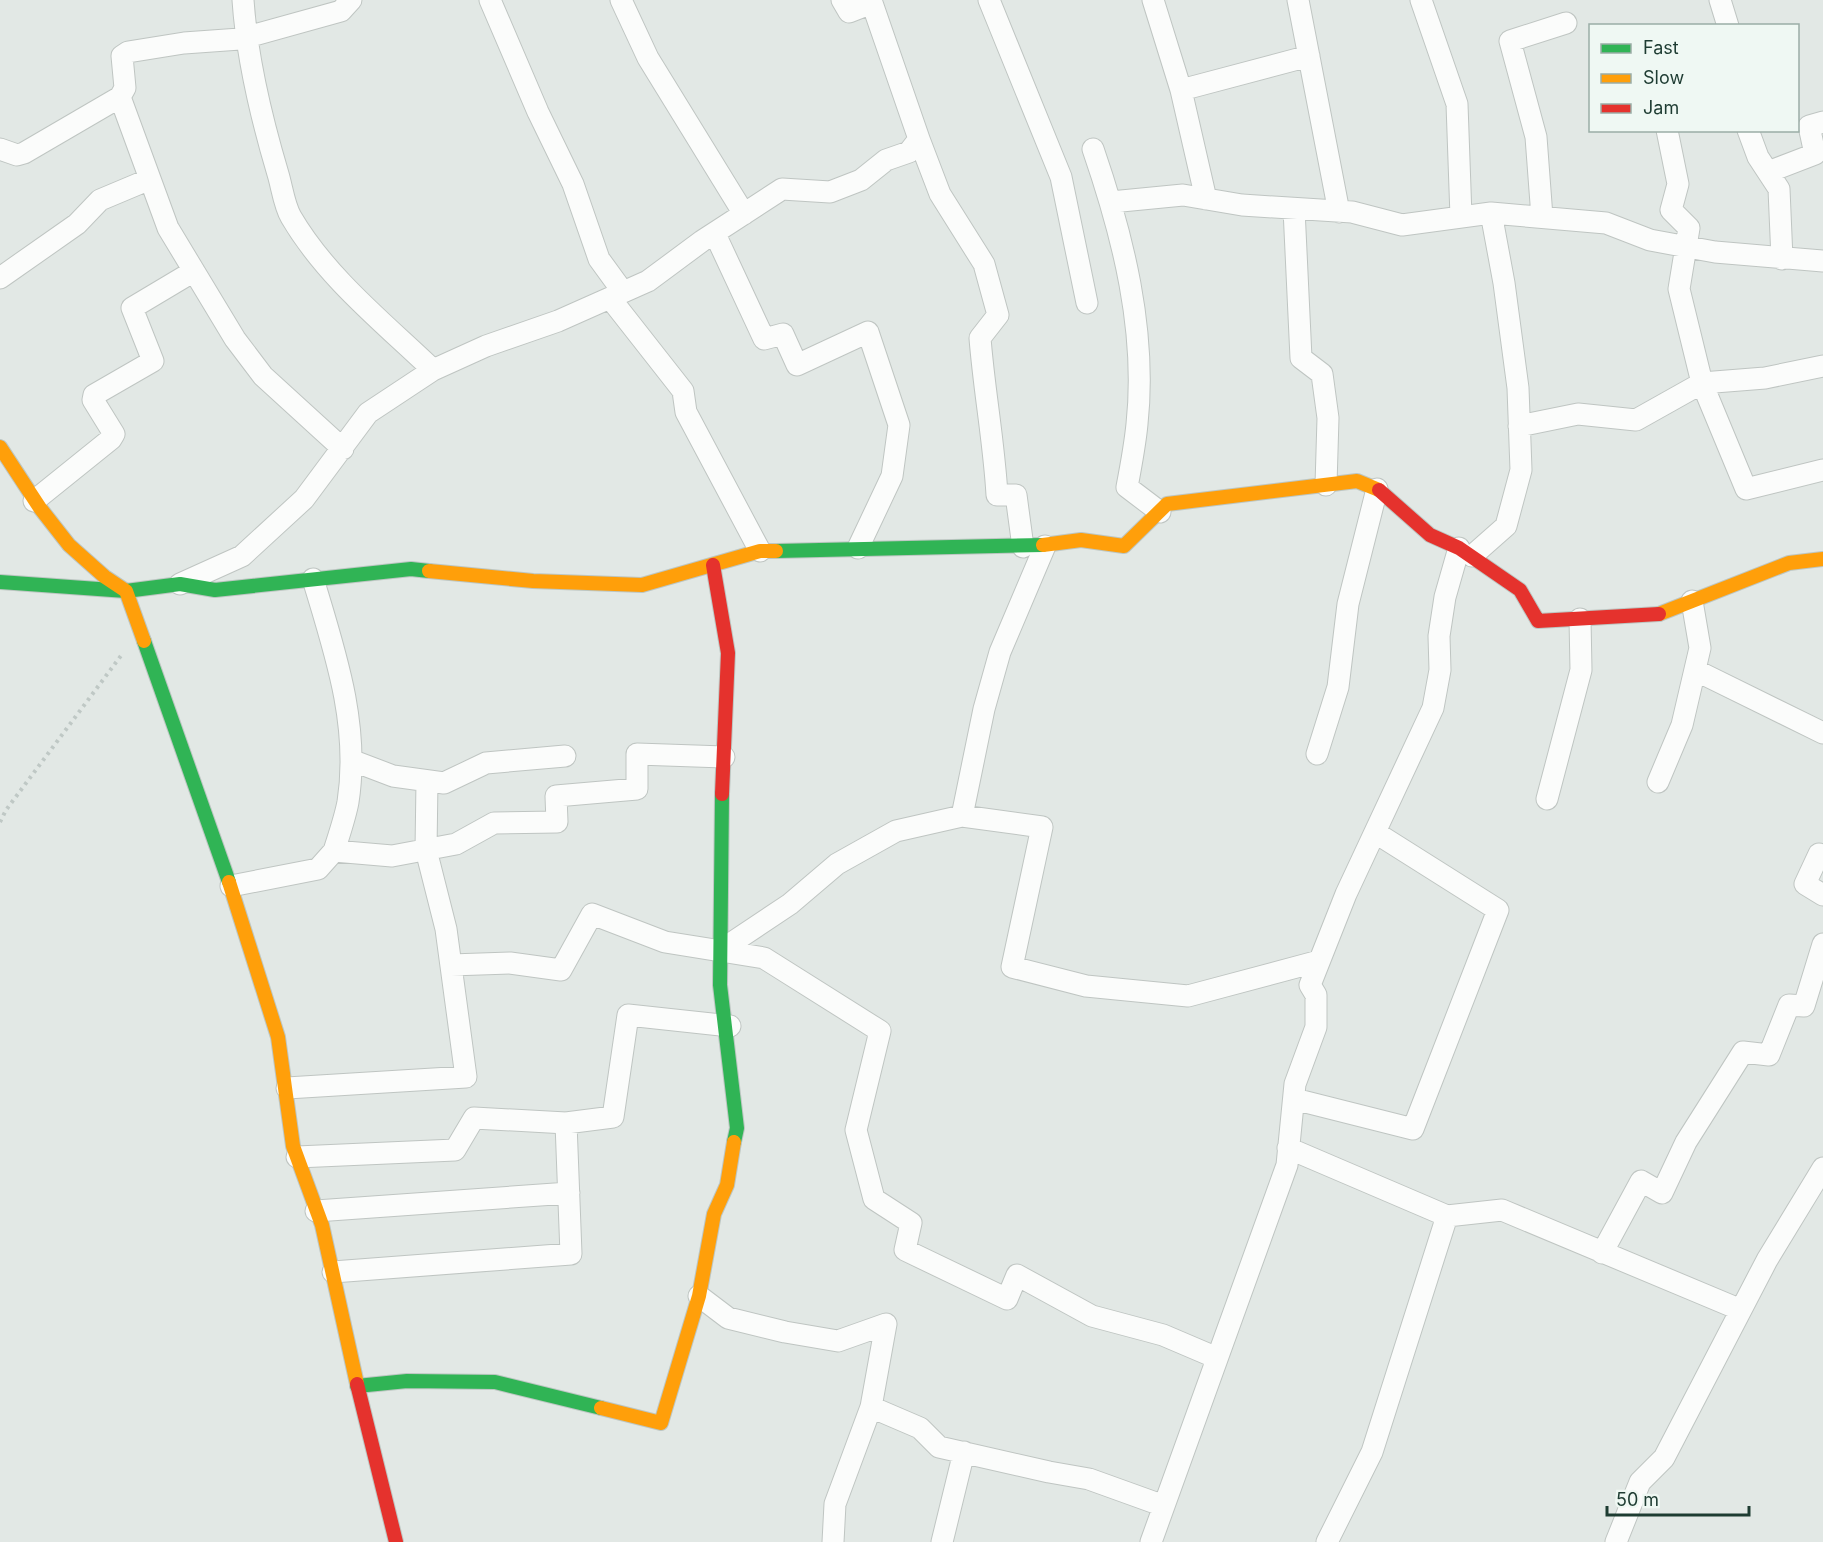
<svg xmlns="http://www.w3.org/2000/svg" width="1823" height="1542" font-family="Inter,sans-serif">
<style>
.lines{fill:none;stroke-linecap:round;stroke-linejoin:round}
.street-casing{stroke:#bfc5c2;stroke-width:23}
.fast-casing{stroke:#bdc6c2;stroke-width:16}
.slow-casing{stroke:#bdc6c2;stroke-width:16}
.jam-casing{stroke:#bdc6c2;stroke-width:16}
.path{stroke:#bfc8c5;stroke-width:4;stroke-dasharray:3 4.5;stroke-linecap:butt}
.street{stroke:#fbfcfb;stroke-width:21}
.fast{stroke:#30b455;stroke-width:14}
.slow{stroke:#ff9f0a;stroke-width:14}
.jam{stroke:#e5322d;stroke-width:14}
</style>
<rect width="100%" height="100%" fill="#e2e8e5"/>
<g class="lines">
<g class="street-casing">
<path id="street" d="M 243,0 C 247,59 261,117 278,174 C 282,187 284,205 291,217 C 326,277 384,323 433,370
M 490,0 L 538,112 L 573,184 L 599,259 L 623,292
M 621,0 L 648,58 L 744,214
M 989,0 L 1061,177 L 1087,303
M 1153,0 L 1181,90 L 1206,199
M 1298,0 L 1339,212
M 1421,0 L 1457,104 L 1461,217
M 1720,0 L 1728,26
M 1181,90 L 1309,56
M 120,97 L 168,228 L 235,339 L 263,376 L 343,449
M 1667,130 L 1678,184 L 1671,210 L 1689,228 L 1679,289 L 1702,383 L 1746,489 L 1823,470
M 1748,130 L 1758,157 L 1779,189 L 1782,259
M 919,139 L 940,194 L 984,264 L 998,315 L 980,338 C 984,390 994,442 997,495 L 1016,495 L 1023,547
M 0,149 L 17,155 L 24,153 L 120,97 L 125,88 L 122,56 L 128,52 L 184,43 L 240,39 L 341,11 L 351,0
M 1093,149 C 1123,236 1147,331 1137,424 C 1135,445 1131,466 1127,487 L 1160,512
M 1768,172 L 1815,154 L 1809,126 L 1823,122
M 1111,202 L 1183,195 L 1242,205 L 1352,212 L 1402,225 L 1491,213 L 1606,223 L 1650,240 L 1715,252 L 1823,261
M 1294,209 L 1301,358 L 1322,374 L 1328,418 L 1326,485
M 1542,217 L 1536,137 L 1510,41 L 1566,23
M 715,234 L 764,339 L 783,334 L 797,365 L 868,332 L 899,425 L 892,476 L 858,548
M 0,278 L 77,224 L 100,200 L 150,179
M 610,298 L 683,391 L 686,412 L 760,551
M 1519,426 L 1578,414 L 1636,420 L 1702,383 L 1765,378 L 1823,366
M 34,501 L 111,439 L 114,434 L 93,400 L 94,395 L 153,361 L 132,308 L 194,271
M 1045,546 L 1000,652 L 984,709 L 962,816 L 1042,827 L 1012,967 L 1086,986 L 1188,996 L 1319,961
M 1472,556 L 1506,526 L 1521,470 L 1518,388 L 1504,283 L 1491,213
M 313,579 C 335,652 360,725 348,802 C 345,818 339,835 334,851
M 180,584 L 242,556 L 304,499 L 368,413 L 433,370 L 486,346 L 558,321 L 648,281 L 702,241 L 782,189 L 830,192 L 861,180 L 886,160 L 909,152 L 919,139 L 872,3 L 849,12 L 842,0
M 1695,670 L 1823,733
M 1317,754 L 1338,687 L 1348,604 L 1377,489
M 351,760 L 393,776 L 444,783 L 486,763 L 565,756
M 1658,782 L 1682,725 L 1700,648 L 1692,601
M 1547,799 L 1581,670 L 1580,619
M 1823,855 L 1819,854 L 1805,884 L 1823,895
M 231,886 L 318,869 L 334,851 L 392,856 L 456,844 L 494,823 L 557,822 L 556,796 L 637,789 L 637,754 L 724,757
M 721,950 L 790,904 L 837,864 L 896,831 L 962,816
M 451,965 L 510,963 L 561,970 L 592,914 L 665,942 L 764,958 L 880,1031 L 856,1130 L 874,1199 L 911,1223 L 905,1250 L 1007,1299 L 1017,1275 L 1092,1316 L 1163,1335 L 1217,1358
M 287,1088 L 466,1077 L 446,929 L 426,850 L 427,781
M 1294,1099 L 1413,1129 L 1498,910 L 1376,833
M 1288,1148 L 1447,1216 L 1502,1210 L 1741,1310
M 297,1157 L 455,1150 L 474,1118 L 566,1123 L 613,1117 L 628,1015 L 730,1026
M 316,1211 L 569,1193
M 1602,1253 L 1641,1181 L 1662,1193 L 1686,1142 L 1743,1052 L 1769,1055 L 1789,1005 L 1804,1006 L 1823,944
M 333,1272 L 571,1254 L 566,1123
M 699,1296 L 728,1318 L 785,1332 L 838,1341 L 886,1324 L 871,1407 L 835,1504 L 833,1542
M 871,1407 L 920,1428 L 939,1447 L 1049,1472 L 1089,1479 L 1164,1506
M 942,1542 L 964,1452
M 1151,1542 L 1287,1165 L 1295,1084 L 1316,1027 L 1316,995 L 1310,985 L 1346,894 L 1433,708 L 1440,670 L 1439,636 L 1445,597 L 1459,548
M 1327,1542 L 1372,1452 L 1447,1216
M 1616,1542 L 1640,1482 L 1664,1458 L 1767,1260 L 1823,1168"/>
</g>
<g class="fast-casing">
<path id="fast" d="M 776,551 L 1043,545
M 0,582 L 126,591 L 180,584 L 215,590 L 411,569 L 429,571
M 144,641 L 229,882
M 722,794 L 720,985 L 737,1128 L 734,1142
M 357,1386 L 407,1381 L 495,1382 L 601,1408"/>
</g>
<g class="slow-casing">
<path id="slow" d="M 0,447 L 40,508 L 69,545 L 105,577 L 126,591 L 144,641
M 1043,545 L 1081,540 L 1124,546 L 1167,504 L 1357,481 L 1379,490
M 429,571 L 533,581 L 642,585 L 760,551 L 776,551
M 1659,614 L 1789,563 L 1823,559
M 229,882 L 278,1037 L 293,1146 L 322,1225 L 357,1384
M 601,1408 L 661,1423 L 699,1296 L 714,1214 L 727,1185 L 734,1142"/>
</g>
<g class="jam-casing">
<path id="jam" d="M 1379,490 L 1430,535 L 1459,548 L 1520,590 L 1538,621 L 1659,614
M 713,565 L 728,653 L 722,794
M 357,1384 L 396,1542"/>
</g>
<path class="path" d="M 0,822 L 6,810 L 123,653"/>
<use href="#street" class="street"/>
<use href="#fast" class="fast"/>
<use href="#slow" class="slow"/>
<use href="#jam" class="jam"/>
</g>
<rect x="1589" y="24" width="210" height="108" fill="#eff8f3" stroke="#9bada6" stroke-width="1.5"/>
<rect x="1601" y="44" width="30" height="9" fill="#30b455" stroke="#9bada6" stroke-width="1.5"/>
<text x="1643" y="54" font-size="18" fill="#1e3c32">Fast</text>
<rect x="1601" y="74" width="30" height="9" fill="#ff9f0a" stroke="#9bada6" stroke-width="1.5"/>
<text x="1643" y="84" font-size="18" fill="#1e3c32">Slow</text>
<rect x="1601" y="104" width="30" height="9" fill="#e5322d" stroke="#9bada6" stroke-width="1.5"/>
<text x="1643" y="114" font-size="18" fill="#1e3c32">Jam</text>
<path d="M1607 1506v9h142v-9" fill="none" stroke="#1e3c32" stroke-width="3"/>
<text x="1616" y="1506" font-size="18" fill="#1e3c32" stroke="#eff8f3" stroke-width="4.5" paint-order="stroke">50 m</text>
</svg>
